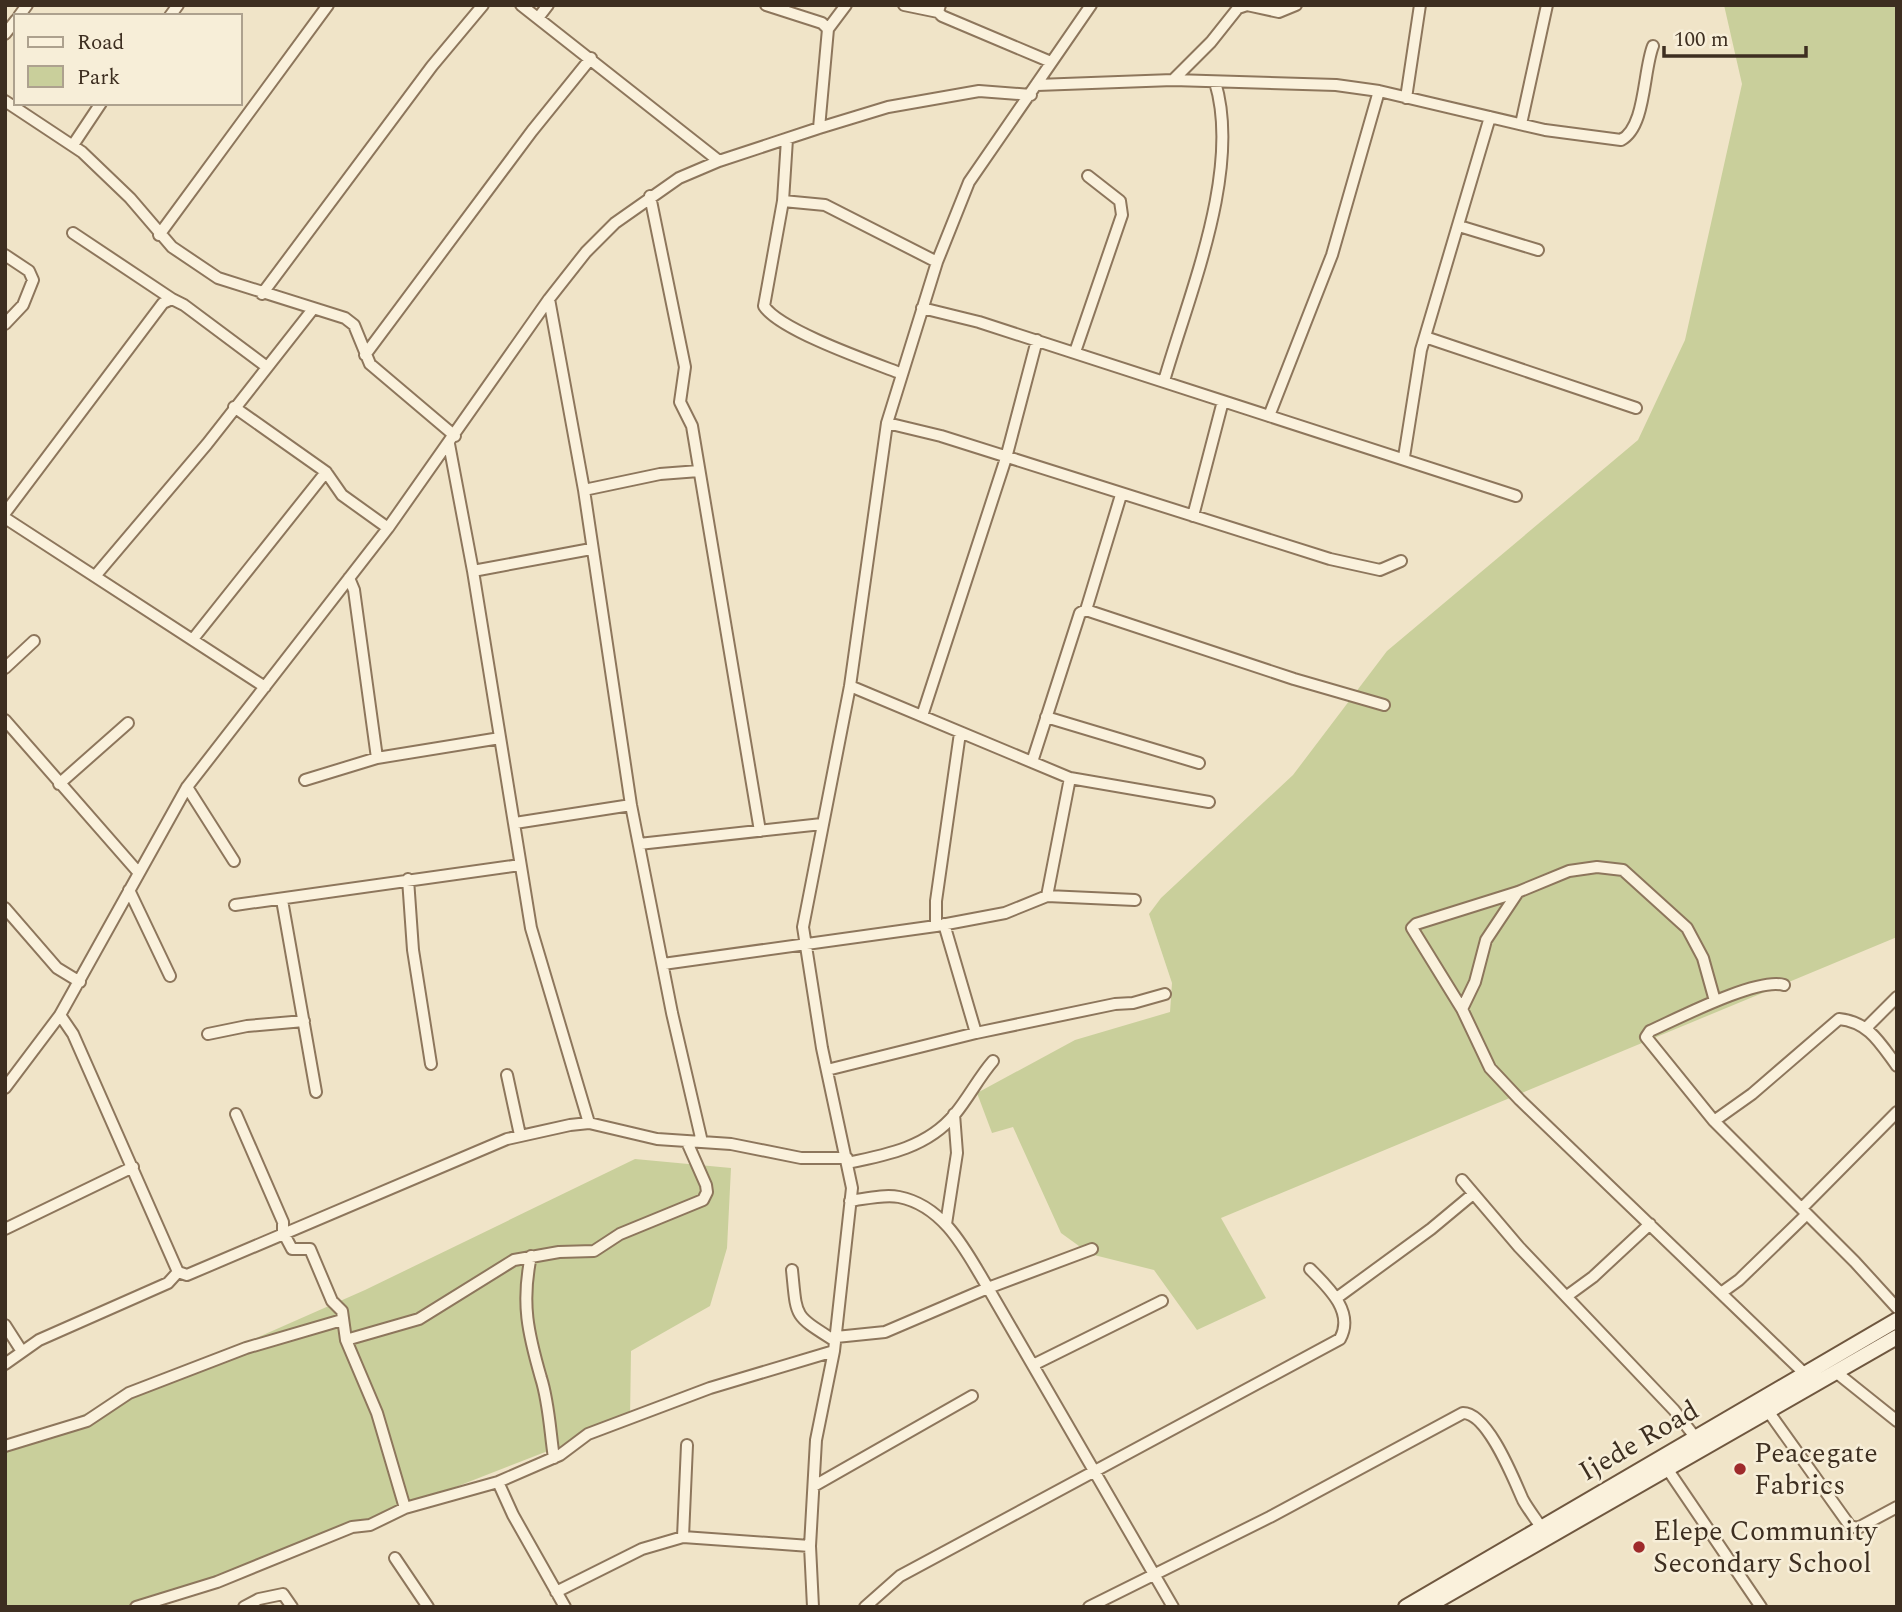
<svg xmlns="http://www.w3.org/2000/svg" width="1902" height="1612" font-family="Spectral,serif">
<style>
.green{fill:#c9cf9b}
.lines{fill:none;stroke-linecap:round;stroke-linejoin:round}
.minor-casing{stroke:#8d765c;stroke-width:14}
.secondary-casing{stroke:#6f573f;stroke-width:18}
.minor{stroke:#faf1dc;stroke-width:10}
.secondary{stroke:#faf1dc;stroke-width:14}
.poi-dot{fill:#9e2a2b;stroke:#f7eed8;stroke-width:2.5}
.labels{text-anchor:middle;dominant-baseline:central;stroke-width:5;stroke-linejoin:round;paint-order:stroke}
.street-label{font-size:28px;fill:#3d2e20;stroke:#f7eed8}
.poi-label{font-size:28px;fill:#3d2e20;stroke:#f7eed8;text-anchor:start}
</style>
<rect width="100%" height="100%" fill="#f0e4c8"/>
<path class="green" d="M 1724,5 L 1897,5 L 1897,937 L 1221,1218 L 1266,1298 L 1197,1330 L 1154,1270 L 1090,1254 L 1061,1233 L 1013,1127 L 992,1133 L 977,1093 L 1075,1040 L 1170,1012 L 1172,983 L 1149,914 L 1161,898 L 1293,775 L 1387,651 L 1638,440 L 1685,340 L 1742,84 Z
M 635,1159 L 731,1168 L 727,1248 L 710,1306 L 631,1351 L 630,1419 L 148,1607 L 5,1607 L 5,1449 L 365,1290 Z"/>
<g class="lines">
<g class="minor-casing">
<path id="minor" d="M 521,5 L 719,161
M 766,5 L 822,23 L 828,29 L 819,128
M 904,5 L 938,12
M 940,5 L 938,12 L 942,16 L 1051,62
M 19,16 L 27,5
M 170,16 L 178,5
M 538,18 L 548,5
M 828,29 L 846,5
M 5,34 L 16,20
M 1173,80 L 1211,42 L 1238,8 L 1247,5 L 1279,12 L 1296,5
M 1037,85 L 1173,80 L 1336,85 L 1379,91 L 1545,130 L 1621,140 C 1646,127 1643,71 1653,46
M 1406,98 L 1420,5
M 5,101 L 82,152 L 130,198 L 172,247 L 218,278 L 345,318 L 354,325 L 370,364 L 455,436
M 1521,124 L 1547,5
M 787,139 L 783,201 L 764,306 C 779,330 871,362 900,373
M 73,145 L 101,103
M 650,196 L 685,367 L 680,402 L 692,426 L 760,831
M 783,201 L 825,205 L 937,262
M 1459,226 L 1538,250
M 73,233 L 172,299
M 159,235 L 328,5
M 5,255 L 29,271 L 33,280 L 23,305 L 5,324
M 262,294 L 432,66 L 483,5
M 549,299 L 584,490 L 631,805 L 672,1013 L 702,1142
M 922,308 L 979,322 L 1516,496
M 1425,337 L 1636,408
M 1075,352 L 1122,215 L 1120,201 L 1088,176
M 365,355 L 532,131 L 591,58
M 1164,381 C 1189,294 1242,170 1215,82
M 234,407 L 326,472 L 342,495 L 388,528
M 1269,416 L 1332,255 L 1379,91
M 887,423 L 941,436 L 1330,559 L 1380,570 L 1401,561
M 449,444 L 473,571 L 531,928 L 589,1123
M 1404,457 L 1421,350 L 1490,117
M 584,490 L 660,474 L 699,471
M 5,513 L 163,303 L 172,299 L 184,305 L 267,367
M 1193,516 L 1223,401
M 5,518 L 265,687
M 473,571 L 591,549
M 96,575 L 207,444 L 313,309
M 349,578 L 354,590 L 377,758
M 1086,610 L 1121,495
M 193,639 L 326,472
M 5,668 L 34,641
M 850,686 L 1070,778 L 1209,802
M 922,716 L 1006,458 L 1037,340
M 1046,717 L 1199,763
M 5,720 L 138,872
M 1032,762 L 1080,613 L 1086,610 L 1294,679 L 1384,705
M 305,780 L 377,758 L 500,738
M 59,784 L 128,723
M 187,787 L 234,861
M 515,823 L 631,805
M 639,844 L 822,824
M 408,879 L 413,950 L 431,1064
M 129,890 L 170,976
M 1047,896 L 1070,778
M 282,900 L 316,1092
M 235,905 L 520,865
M 5,908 L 57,968 L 80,982
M 944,924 L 976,1033
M 936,926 L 936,901 L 960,733
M 663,964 L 936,926 L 1005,913 L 1047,896 L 1135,900
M 1784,985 C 1757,977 1677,1019 1650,1031 L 1646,1037 L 1714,1121 L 1855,1262 L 1897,1308
M 1715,1001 L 1703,958 L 1687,928 L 1623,870 L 1597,867 L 1569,871 L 1518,892 L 1416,924 L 1412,928 L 1462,1009 L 1490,1068 L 1520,1100 L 1804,1373
M 1462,1009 L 1475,982 L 1486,940 L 1518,892
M 60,1015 L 73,1034 L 178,1272 L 187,1275 L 507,1139 L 570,1125 L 589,1123 L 657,1139 L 731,1144 L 801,1158 L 847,1158
M 1866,1028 L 1897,997
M 208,1034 L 247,1026 L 304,1021
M 827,1070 L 976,1033 L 1115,1004 L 1133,1003 L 1165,994
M 507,1075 L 520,1135
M 5,1088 L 60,1015 L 187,787 L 388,528 L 549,299 L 586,252 L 615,223 L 679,178 L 719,161 L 819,128 L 888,107 L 979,91 L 1031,95
M 236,1114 L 283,1222 L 283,1232 L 292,1249 L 310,1249 L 332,1301 L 342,1311 L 346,1340 L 377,1413 L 405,1508
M 1714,1121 L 1752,1094 L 1839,1019 C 1869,1022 1880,1043 1897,1066
M 847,1163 C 887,1155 928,1147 955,1114 C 969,1097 979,1077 993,1061
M 1462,1180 L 1519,1247 L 1674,1410 L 1695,1437
M 850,1201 C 865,1199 884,1194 899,1197 C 945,1206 967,1253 988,1288 L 1092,1249
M 1802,1208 L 1897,1112
M 946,1224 L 957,1153 L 954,1114
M 5,1229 L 133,1167
M 531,1256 C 521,1303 528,1333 541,1378 C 549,1403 550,1432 554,1458
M 792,1270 C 797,1319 793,1314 835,1341
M 1721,1293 L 1739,1280 L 1807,1214
M 1567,1296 L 1593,1277 L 1650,1224
M 1338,1297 L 1431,1229 L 1473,1194
M 5,1325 L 21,1350
M 836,1337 L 885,1332 L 988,1288 L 1173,1607
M 346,1340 L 419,1319 L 514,1260 L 559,1252 L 594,1251 L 620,1234 L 703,1200 L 707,1192 L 706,1185 L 687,1142
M 5,1364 L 39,1340 L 168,1283 L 178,1272
M 1033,1365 L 1162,1301
M 1837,1373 L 1897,1421
M 1768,1411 L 1850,1526 L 1858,1528 L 1897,1507
M 5,1446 L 87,1421 L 129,1393 L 246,1348 L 342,1320
M 1666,1467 L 1761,1607
M 498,1482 L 513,1515 L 565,1607
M 814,1486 L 972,1396
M 683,1537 L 687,1445
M 395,1558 L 428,1607
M 556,1592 L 642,1549 L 683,1537 L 810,1546
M 136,1607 L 217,1582 L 352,1527 L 370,1525 L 405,1508 L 498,1482 L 560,1455 L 588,1434 L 710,1388 L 834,1351
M 244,1607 L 259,1599 L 283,1594 L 292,1607
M 813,1607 L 810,1546 L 816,1440 L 834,1351 L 852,1188 L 822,1048 L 803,927 L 850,686 L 887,423 L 937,262 L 969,182 L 1091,5
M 865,1607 L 900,1576 L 1340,1339 C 1355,1312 1328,1287 1310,1269
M 1089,1607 L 1270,1517 L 1463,1413 C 1488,1413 1514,1480 1523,1500 C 1528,1509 1535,1518 1541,1527"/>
</g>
<g class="secondary-casing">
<path id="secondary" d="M 1406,1607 L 1897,1320
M 1426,1607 L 1897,1337"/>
</g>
<use href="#minor" class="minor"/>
<use href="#secondary" class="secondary"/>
</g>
<g class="poi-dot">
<circle cx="1740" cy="1469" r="7"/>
<circle cx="1639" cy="1547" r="7"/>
</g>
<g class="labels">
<g class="street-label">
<text transform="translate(1639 1441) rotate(-30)">Ijede Road</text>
</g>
<g class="poi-label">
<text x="1754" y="1453">Peacegate<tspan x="1754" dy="32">Fabrics</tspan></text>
<text x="1653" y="1531">Elepe Community<tspan x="1653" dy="32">Secondary School</tspan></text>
</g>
</g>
<rect width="1902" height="1612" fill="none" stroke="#3d2e20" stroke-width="14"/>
<rect x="14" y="14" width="228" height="91" fill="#f7eed8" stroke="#ada18e" stroke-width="2"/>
<rect x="28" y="37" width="35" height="10" fill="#faf1dc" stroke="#ada18e" stroke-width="2"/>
<text x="77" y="49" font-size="21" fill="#3d2e20">Road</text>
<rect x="28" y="66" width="35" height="21" fill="#c9cf9b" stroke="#ada18e" stroke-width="2"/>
<text x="77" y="84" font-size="21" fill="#3d2e20">Park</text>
<path d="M1664 46v10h142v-10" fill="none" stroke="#3d2e20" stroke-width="3.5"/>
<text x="1674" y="46" font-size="21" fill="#3d2e20" stroke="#f7eed8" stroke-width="5" paint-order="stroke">100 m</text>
</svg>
